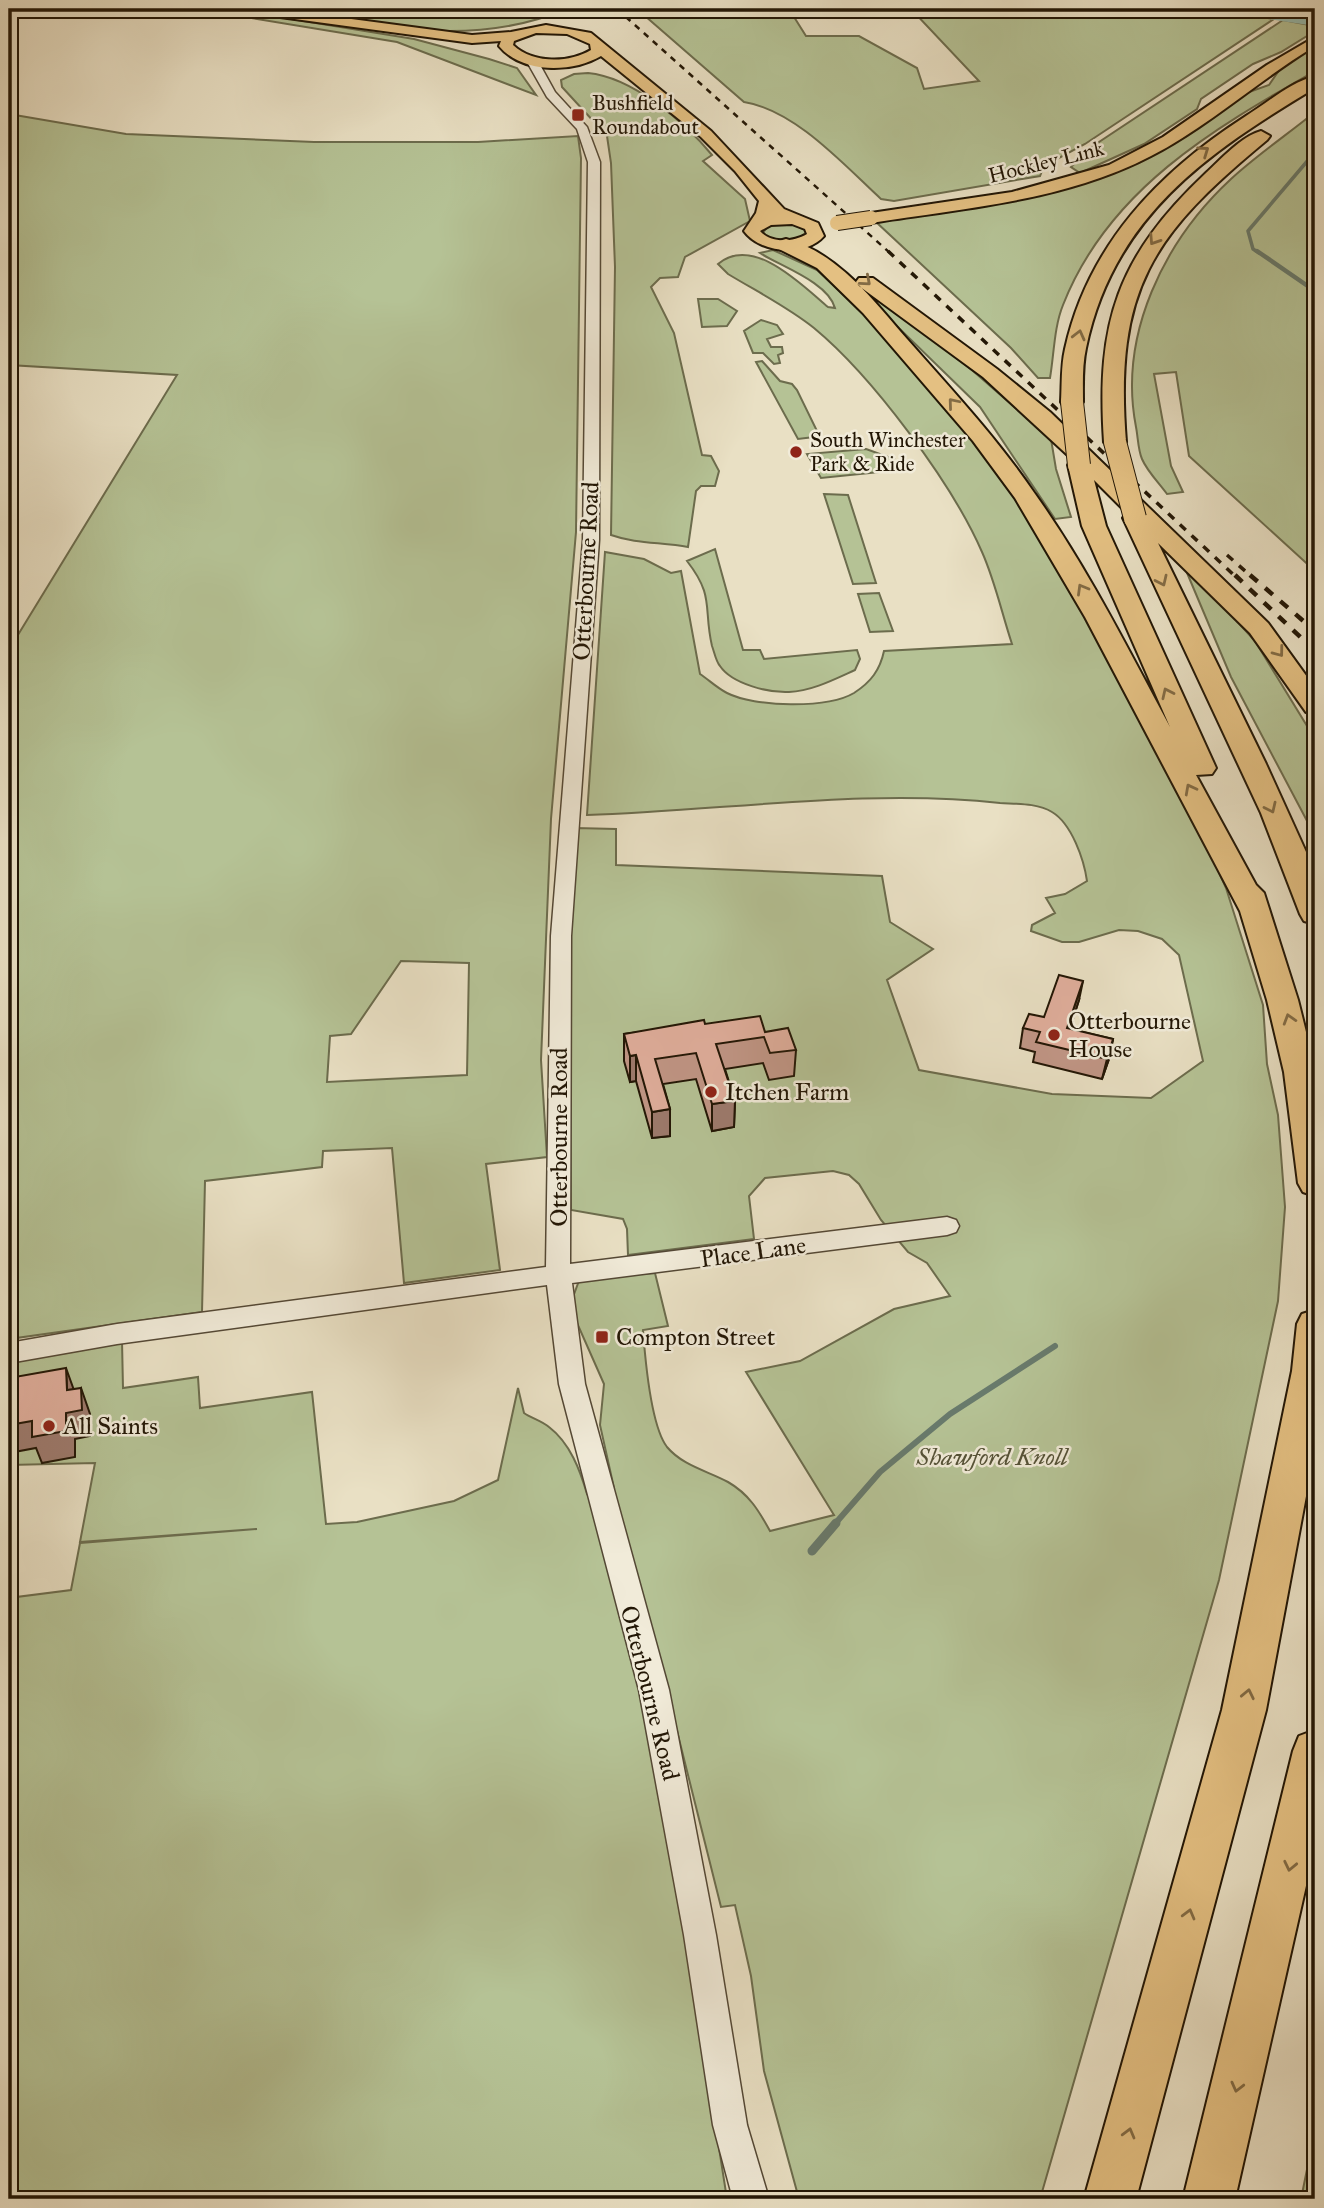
<svg xmlns="http://www.w3.org/2000/svg" width="1324" height="2208" font-family="'IM FELL Great Primer',serif">
<style>
.green{fill:#b5c295;stroke:#6c6c4d;stroke-width:2;fill-rule:evenodd}
.lines{fill:none;stroke-linecap:round;stroke-linejoin:round}
.stream-far3{stroke:#687a6c;stroke-width:3.5}
.stream-far2{stroke:#687a6c;stroke-width:4.5}
.stream-far1{stroke:#687a6c;stroke-width:6}
.stream{stroke:#687a6c;stroke-width:9}
.river{fill:#97bdb1;fill-rule:evenodd}
.minor-casing{stroke:#544835;stroke-width:3}
.major-casing{stroke:#221605;stroke-width:4}
.highway-casing{stroke:#221605;stroke-width:4}
.minor{fill:#f1ebd9;fill-rule:evenodd}
.major{fill:#e4c082;fill-rule:evenodd}
.highway{fill:#e4c082;fill-rule:evenodd}
.rail-far2{stroke:#221605;stroke-width:2.5;stroke-dasharray:6 6;stroke-linecap:butt}
.rail-far1{stroke:#221605;stroke-width:3.5;stroke-dasharray:8 8;stroke-linecap:butt}
.rail{stroke:#221605;stroke-width:4.5;stroke-dasharray:10 10;stroke-linecap:butt}
.major-bridge-casing{stroke:#221605;stroke-width:16;stroke-linecap:butt}
.highway-bridge-casing{stroke:#221605;stroke-width:24;stroke-linecap:butt}
.major-bridge{stroke:#e4c082;stroke-width:14}
.highway-bridge{stroke:#e4c082;stroke-width:22}
.wall{fill:#c19686;stroke:#221605;stroke-width:2}
.shaded-wall{fill:#9d7a6d;stroke:#221605;stroke-width:2}
.building{fill:#e0ae9c;stroke:#221605;stroke-width:2}
.oneway{stroke:#836b44}
.poi-dot{fill:#8f2418;stroke:#f1ebd9;stroke-width:2.5}
.labels{text-anchor:middle;dominant-baseline:central;stroke-width:5;stroke-linejoin:round;paint-order:stroke}
.far-poi-label{font-size:21px;fill:#221605;stroke:#f1ebd9;text-anchor:start}
.far-street-label{font-size:21px;fill:#221605;stroke:#f1ebd9}
.street-label{font-size:24px;fill:#221605;stroke:#f1ebd9}
.poi-label{font-size:24px;fill:#221605;stroke:#f1ebd9;text-anchor:start}
.park-label{font-size:24px;font-style:italic;fill:#555237;stroke:#f1ebd9}
</style>
<rect width="100%" height="100%" fill="#e9e0c4"/>
<filter id="stains"><feTurbulence type="fractalNoise" baseFrequency=".00286" numOctaves="4"/><feColorMatrix values="0 0 0 0 .2 0 0 0 0 .09 0 0 0 0 .02 0 0 0 .5 -.17"/></filter>
<radialGradient id="worn" r=".72"><stop offset=".6" stop-color="#630" stop-opacity="0"/><stop offset="1" stop-color="#630" stop-opacity=".3"/></radialGradient>
<path class="green" d="M 229,9 L 414,39 L 489,59 L 517,68 L 536,95 L 397,42 L 209,11 Z
M 272,9 L 566,9 C 471,50 370,24 272,9 Z
M 637,9 L 789,9 L 806,36 L 859,36 L 917,68 L 924,89 L 979,81 L 911,9 L 1216,9 L 1274,19 L 1085,144 L 1044,166 L 1040,176 L 894,201 L 881,199 C 844,165 795,110 744,102 Z
M 1283,20 L 1315,26 L 1315,31 L 1281,52 L 1253,64 L 1201,99 L 1197,109 L 1144,144 L 1080,173 L 1071,167 L 1093,146 Z
M 1315,45 L 1315,71 C 1213,129 1108,190 1063,305 C 1054,327 1054,355 1050,378 L 1038,378 L 1011,348 L 875,221 L 1100,177 L 1238,96 L 1269,85 L 1280,69 Z
M 588,73 C 632,77 685,122 712,155 L 703,161 L 745,199 L 750,221 L 685,257 L 678,277 L 660,278 L 651,287 L 674,333 L 702,455 L 711,456 L 719,471 L 715,486 L 701,486 L 696,491 L 688,547 C 662,542 636,544 611,535 L 615,267 L 611,163 L 607,136 L 562,87 L 561,80 L 574,74 Z
M 1315,112 L 1315,571 L 1189,456 L 1176,372 L 1154,374 L 1171,466 L 1183,492 L 1167,494 C 1159,483 1147,471 1142,459 C 1138,450 1138,437 1136,427 C 1118,335 1164,241 1231,179 C 1257,155 1288,134 1315,112 Z
M 9,114 L 126,134 L 314,142 L 478,142 L 578,136 L 581,158 L 576,532 L 551,819 L 541,1060 L 547,1157 L 486,1164 L 500,1270 L 404,1283 L 392,1148 L 323,1151 L 322,1167 L 205,1181 L 202,1312 L 9,1339 L 9,643 L 13,643 L 177,375 L 9,365 ZM 401,961 L 469,963 L 467,1075 L 327,1082 L 330,1036 L 351,1034 Z
M 790,223 L 808,231 L 806,237 C 789,241 777,243 762,234 L 769,225 Z
M 773,250 L 817,270 L 873,322 L 987,455 L 1034,523 L 1190,807 L 1226,888 L 1263,1005 L 1267,1064 L 1278,1115 L 1285,1207 L 1278,1301 L 1219,1580 L 1040,2199 L 799,2199 L 764,2071 L 751,1976 L 735,1905 L 721,1907 L 674,1719 L 670,1835 L 727,2199 L 9,2199 L 9,1598 L 71,1590 L 80,1543 L 257,1529 L 80,1542 L 95,1463 L 9,1465 L 9,1360 L 122,1341 L 123,1388 L 198,1377 L 200,1408 L 312,1392 L 326,1524 L 357,1522 L 454,1501 L 498,1480 L 518,1388 L 524,1413 C 531,1418 542,1421 549,1427 C 570,1443 580,1470 587,1494 L 614,1488 L 600,1425 L 604,1384 L 577,1323 L 573,1297 L 580,1278 L 655,1273 L 668,1326 L 643,1330 C 645,1357 651,1426 667,1447 C 683,1466 708,1471 728,1482 C 749,1494 759,1511 770,1531 L 834,1515 L 746,1372 L 800,1361 L 894,1309 L 950,1296 L 927,1263 L 908,1252 L 881,1220 L 859,1184 L 849,1175 L 833,1171 L 765,1178 L 749,1196 L 754,1239 L 628,1255 L 627,1229 L 623,1219 L 571,1210 L 569,958 L 576,828 L 616,829 L 616,865 L 882,876 L 890,922 L 933,949 L 887,980 L 919,1070 L 1052,1094 L 1151,1098 L 1203,1061 L 1179,955 L 1162,939 L 1138,931 L 1119,930 L 1079,942 L 1062,942 L 1031,931 L 1032,925 L 1055,913 L 1046,898 L 1065,894 L 1087,881 C 1084,860 1072,824 1052,812 C 1038,803 1016,804 1000,803 C 865,788 723,811 587,815 L 605,552 L 644,559 L 671,573 L 681,571 L 700,674 C 709,680 717,688 727,693 C 754,707 827,709 854,693 C 871,682 880,670 884,651 L 1012,644 C 1002,614 995,581 982,552 C 952,483 872,376 814,328 C 788,307 756,291 728,274 L 718,264 C 753,234 803,286 828,307 L 835,308 C 828,282 780,266 760,253 Z
M 878,297 L 973,371 L 1051,439 L 1056,469 L 1071,517 L 1055,519 L 980,407 L 870,300 Z
M 698,299 L 718,299 L 737,311 L 727,326 L 702,327 Z
M 761,320 L 777,325 L 783,334 L 767,339 L 771,347 L 782,347 L 783,353 L 778,355 L 780,363 L 774,364 L 763,353 L 753,353 L 744,331 Z
M 762,361 L 780,381 L 792,384 L 797,390 L 818,433 L 814,437 L 798,439 L 756,362 Z
M 866,449 L 894,459 L 889,471 L 821,478 L 807,454 Z
M 824,494 L 848,495 L 876,583 L 853,584 Z
M 715,549 L 743,650 L 760,650 L 764,659 L 857,650 L 860,659 L 855,670 C 835,679 812,691 789,692 C 769,693 732,684 720,666 C 716,662 714,651 712,646 C 703,607 715,597 687,561 Z
M 1182,561 L 1255,641 L 1315,739 L 1315,836 L 1231,677 Z
M 879,593 L 893,631 L 870,632 L 858,594 Z
M 1315,2130 L 1315,2199 L 1301,2199 Z"/>
<g class="lines">
<path class="stream-far3" d="M 1259,253 L 1253,249 L 1248,231 L 1315,152"/>
<path class="stream-far2" d="M 1257,251 L 1315,291"/>
<path class="stream-far1" d="M 834,1525 L 880,1472 L 950,1414 L 1055,1346"/>
<path class="stream" d="M 812,1551 L 836,1523"/>
<path class="river" d="M 1228,9 L 1266,9 L 1315,16 L 1315,26 L 1236,14 Z"/>
<g class="minor-casing">
<path id="minor" d="M 531,57 L 539,63 L 555,92 L 587,127 L 600,162 L 599,540 L 571,936 L 570,1264 L 947,1217 L 956,1220 L 959,1226 L 956,1232 L 947,1235 L 572,1283 L 585,1384 L 669,1690 L 716,1935 L 747,2125 L 769,2199 L 733,2199 L 713,2125 L 684,1935 L 639,1690 L 559,1384 L 547,1285 L 117,1344 L 9,1363 L 9,1343 L 117,1324 L 546,1267 L 551,936 L 583,540 L 588,162 L 577,129 L 547,97 L 526,60 Z"/>
</g>
<g class="major-casing">
<path id="major" d="M 244,9 L 276,9 L 472,35 L 511,32 L 546,25 L 591,33 L 711,131 L 784,209 L 818,223 L 824,236 C 805,258 760,253 744,231 L 756,213 L 759,201 L 735,171 L 701,137 L 601,56 C 572,73 522,74 499,46 L 501,41 L 472,43 L 250,13 ZM 536,33 L 567,34 L 590,44 L 591,50 C 569,63 533,64 513,45 L 514,41 ZM 792,224 L 805,229 L 807,234 C 793,242 771,244 760,231 L 771,225 Z
M 1315,37 L 1315,46 C 1259,80 1209,126 1151,156 C 1065,201 965,208 871,223 L 863,218 L 871,213 L 1012,192 L 1109,165 L 1163,137 L 1267,65 Z"/>
</g>
<g class="highway-casing">
<path id="highway" d="M 1315,76 L 1315,88 C 1207,153 1113,217 1086,348 C 1082,366 1083,384 1083,402 L 1072,408 L 1064,407 L 1061,402 C 1062,385 1061,366 1065,349 C 1088,245 1159,172 1246,116 C 1267,103 1291,82 1315,76 Z
M 1261,131 L 1270,136 L 1267,140 C 1152,235 1114,289 1126,442 L 1123,447 L 1107,447 L 1104,442 C 1096,322 1117,257 1206,173 C 1220,160 1242,136 1261,131 Z
M 786,239 C 837,252 874,301 907,339 C 951,389 997,438 1035,494 C 1087,567 1128,649 1170,727 L 1082,526 L 1068,465 L 1073,460 L 983,377 L 859,286 L 856,282 L 859,278 L 873,278 L 997,369 L 1050,412 L 1268,623 L 1315,688 L 1315,714 L 1306,712 L 1250,633 L 1158,543 L 1266,764 L 1311,863 L 1315,875 L 1315,924 L 1304,921 L 1300,914 L 1261,813 L 1123,518 L 1127,513 L 1094,480 L 1106,526 L 1216,768 L 1212,774 L 1196,775 L 1256,885 L 1264,893 L 1298,1000 L 1315,1068 L 1315,1196 L 1303,1192 L 1298,1183 L 1284,1072 L 1267,1000 L 1240,911 L 1085,617 L 1015,498 L 973,441 L 863,313 L 817,268 L 779,249 L 777,245 L 779,241 Z
M 1315,1310 L 1315,1448 L 1266,1710 L 1136,2199 L 1084,2199 L 1222,1710 L 1292,1371 L 1297,1324 L 1302,1314 Z
M 1315,1730 L 1315,1846 L 1235,2199 L 1183,2199 L 1293,1751 L 1299,1736 Z"/>
</g>
<use href="#minor" class="minor"/>
<use href="#major" class="major"/>
<use href="#highway" class="highway"/>
<path class="rail-far2" d="M 617,9 L 890,253"/>
<path class="rail-far1" d="M 888,251 L 1236,577
M 1227,555 L 1252,577"/>
<path class="rail" d="M 1235,575 L 1315,651
M 1250,575 L 1315,631"/>
<g class="major-bridge-casing">
<path id="major-bridge" d="M 837,223 L 871,218"/>
</g>
<g class="highway-bridge-casing">
<path id="highway-bridge" d="M 1072,402 L 1079,465
M 1115,442 L 1135,518"/>
</g>
<use href="#major-bridge" class="major-bridge"/>
<use href="#highway-bridge" class="highway-bridge"/>
</g>
<path class="wall" d="M 1079,1000 L 1070,1029 L 1113,1039 L 1109,1059 L 1102,1079 L 1033,1062 L 1035,1052 L 1020,1048 L 1023,1028 Z
M 705,1024 L 765,1032 L 796,1050 L 794,1076 L 769,1080 L 763,1063 L 725,1069 L 735,1101 L 734,1127 L 712,1131 L 696,1079 L 663,1084 L 670,1109 L 670,1136 L 652,1138 L 636,1081 L 630,1082 L 624,1061 L 624,1034 Z"/>
<path class="shaded-wall" d="M 1083,981 L 1079,1000 L 1063,1048 L 1067,1028 Z
M 1113,1039 L 1109,1059 L 1102,1079 L 1107,1059 Z
M 636,1055 L 636,1081 L 630,1082 L 630,1056 Z
M 735,1101 L 734,1127 L 712,1131 L 712,1104 Z
M 670,1109 L 670,1136 L 652,1138 L 652,1112 Z
M 66,1368 L 75,1393 L 81,1388 L 90,1414 L 90,1436 L 75,1439 L 75,1457 L 42,1463 L 36,1448 L 9,1453 L 9,1425 L 67,1390 Z"/>
<path class="building" d="M 1059,975 L 1083,981 L 1067,1028 L 1113,1039 L 1107,1059 L 1036,1042 L 1040,1032 L 1023,1028 L 1029,1014 L 1044,1017 Z
M 760,1016 L 765,1032 L 788,1028 L 796,1050 L 770,1053 L 764,1037 L 716,1044 L 735,1101 L 712,1104 L 696,1053 L 655,1059 L 670,1109 L 652,1112 L 636,1055 L 630,1056 L 624,1034 L 704,1020 L 705,1024 Z
M 66,1368 L 67,1390 L 81,1388 L 82,1410 L 66,1413 L 66,1431 L 32,1437 L 32,1421 L 9,1425 L 9,1378 Z"/>
<defs><path id="oneway-chevron" d="M-2-3.5L2.5 0L-2 3.5" fill="none" stroke-width="1.6" stroke-linecap="round" stroke-linejoin="round" transform="scale(1.75)"/></defs>
<g class="oneway">
<use href="#oneway-chevron" transform="translate(1204 151) rotate(-35)"/>
<use href="#oneway-chevron" transform="translate(1154 240) rotate(123)"/>
<use href="#oneway-chevron" transform="translate(866 281) rotate(41)"/>
<use href="#oneway-chevron" transform="translate(1079 335) rotate(-76)"/>
<use href="#oneway-chevron" transform="translate(953 403) rotate(-130)"/>
<use href="#oneway-chevron" transform="translate(1162 581) rotate(65)"/>
<use href="#oneway-chevron" transform="translate(1082 589) rotate(-120)"/>
<use href="#oneway-chevron" transform="translate(1279 652) rotate(53)"/>
<use href="#oneway-chevron" transform="translate(1167 693) rotate(-115)"/>
<use href="#oneway-chevron" transform="translate(1190 789) rotate(-118)"/>
<use href="#oneway-chevron" transform="translate(1271 808) rotate(65)"/>
<use href="#oneway-chevron" transform="translate(1289 1019) rotate(-107)"/>
<use href="#oneway-chevron" transform="translate(1248 1694) rotate(-78)"/>
<use href="#oneway-chevron" transform="translate(1290 1866) rotate(102)"/>
<use href="#oneway-chevron" transform="translate(1189 1914) rotate(-75)"/>
<use href="#oneway-chevron" transform="translate(1237 2087) rotate(104)"/>
<use href="#oneway-chevron" transform="translate(1129 2133) rotate(-75)"/>
</g>
<g class="poi-dot">
<rect x="571" y="108" width="14" height="14" rx="3.5"/>
<circle cx="796" cy="452" r="7"/>
<circle cx="1054" cy="1035" r="7"/>
<circle cx="711" cy="1092" r="7"/>
<rect x="595" y="1330" width="14" height="14" rx="3.5"/>
<circle cx="49" cy="1426" r="7"/>
</g>
<g class="labels">
<g class="far-poi-label">
<text x="592" y="103">Bushfield<tspan x="592" dy="24">Roundabout</tspan></text>
<text x="810" y="440">South Winchester<tspan x="810" dy="24">Park &amp; Ride</tspan></text>
</g>
<g class="far-street-label">
<text transform="translate(1046 162) rotate(-14)">Hockley Link</text>
</g>
<g class="street-label">
<text transform="translate(586 571) rotate(-87)">Otterbourne Road</text>
<text transform="translate(559 1137) rotate(-90)">Otterbourne Road</text>
<text transform="translate(753 1252) rotate(-8)">Place Lane</text>
<text transform="translate(650 1693) rotate(76)">Otterbourne Road</text>
</g>
<g class="poi-label">
<text x="1068" y="1021">Otterbourne<tspan x="1068" dy="28">House</tspan></text>
<text x="725" y="1092">Itchen Farm</text>
<text x="616" y="1337">Compton Street</text>
<text x="63" y="1426">All Saints</text>
</g>
<g class="park-label">
<text x="992" y="1457">Shawford Knoll</text>
</g>
</g>
<rect width="1324" height="2208" fill="none" stroke="#e9e0c4" stroke-width="35"/>
<rect x="10" y="10" width="1303" height="2187" fill="none" stroke="#221605" stroke-width="3.5"/>
<rect x="18" y="18" width="1289" height="2173" fill="none" stroke="#221605" stroke-width="2"/>
<rect width="100%" height="100%" filter="url(#stains)"/>
<rect width="100%" height="100%" fill="url(#worn)"/>
</svg>
